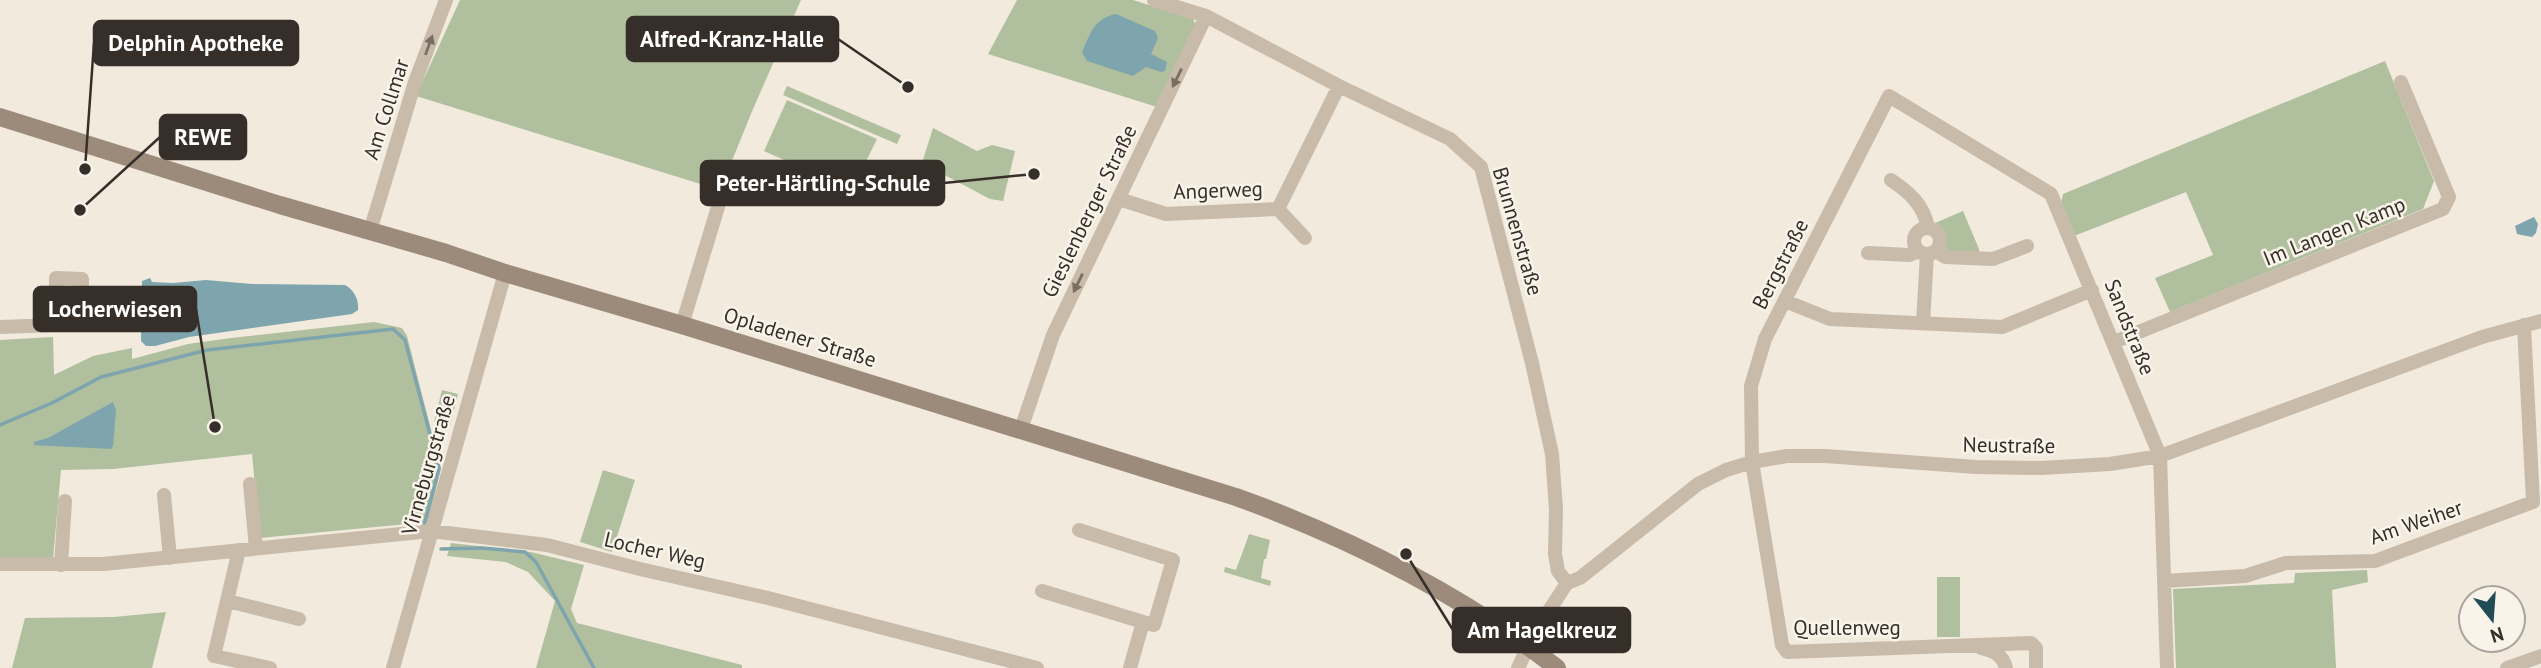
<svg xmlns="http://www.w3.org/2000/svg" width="2541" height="668" font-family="'PT Sans',sans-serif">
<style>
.green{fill:#b0bf9e}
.water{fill:#7ea5ad}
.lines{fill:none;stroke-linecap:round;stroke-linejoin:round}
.stream{stroke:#7ea5ad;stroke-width:3.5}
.minor{stroke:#c9bbaa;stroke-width:14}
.secondary{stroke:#9c8b7b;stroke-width:18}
.oneway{fill:#786e63}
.labels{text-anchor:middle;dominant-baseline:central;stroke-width:5;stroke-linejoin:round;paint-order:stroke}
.street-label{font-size:21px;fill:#362f29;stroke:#f9f4ea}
.leader{fill:none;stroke:#362f29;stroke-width:2.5}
.callout-dot{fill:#362f29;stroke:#f9f4ea;stroke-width:2.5}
.callout{fill:#362f29;stroke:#362f29;stroke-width:2.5}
.callout-label{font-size:23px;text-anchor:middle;font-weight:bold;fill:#fff}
</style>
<rect width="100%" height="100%" fill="#f1eadd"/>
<path class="green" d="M 460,0 L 801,0 L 753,109 L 720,190 L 416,96 Z
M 1017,0 L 1133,0 L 1193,19 L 1196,27 L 1157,107 L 988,54 Z
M 2385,61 L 2434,181 L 2423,209 L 2170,312 L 2155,278 L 2213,255 L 2186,192 L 2074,236 L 2061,204 L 2063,194 Z
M 787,86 L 901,135 L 897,144 L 783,95 Z
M 787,100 L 877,139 L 852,190 L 764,151 Z
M 933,128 L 977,151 L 992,145 L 1015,151 L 1003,201 L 990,199 L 922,163 Z
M 1963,211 L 1979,249 L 1979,254 L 1949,253 L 1946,249 L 1945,233 L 1935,223 Z
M 374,322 L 402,328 L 407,336 L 441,469 L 428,522 L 260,538 L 252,454 L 113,469 L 61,470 L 53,559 L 0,558 L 0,340 L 53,337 L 54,375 L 93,356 L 132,348 L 132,359 L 188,344 L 231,338 Z
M 442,390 L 458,394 L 450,426 L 434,422 Z
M 603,470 L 635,480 L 612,552 L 580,542 Z
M 1249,534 L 1270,540 L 1266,559 L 1264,559 L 1261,578 L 1271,581 L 1270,586 L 1224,572 L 1225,567 L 1236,570 C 1241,556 1244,549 1249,534 Z
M 451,543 L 531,552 L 584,565 L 571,609 L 577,623 L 742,665 L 742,668 L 536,668 L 555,601 L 528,572 L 506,562 L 447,556 Z
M 2367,570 L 2368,582 L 2332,590 L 2336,668 L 2176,668 L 2173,589 L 2294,583 L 2295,573 Z
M 1937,577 L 1960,577 L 1960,637 L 1937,637 Z
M 166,612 L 152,668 L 12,668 L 25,618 L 114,617 Z"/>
<path class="water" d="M 1116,14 L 1155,31 L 1158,38 L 1151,54 L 1167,62 L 1165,71 L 1161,72 L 1146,67 L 1133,76 L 1087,61 L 1082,52 C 1091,33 1093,19 1116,14 Z
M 2534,217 L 2538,224 L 2536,233 L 2532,237 L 2517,234 L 2515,226 Z
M 150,278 L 152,282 L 173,283 L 206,280 L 252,284 L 345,285 C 354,290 359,299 358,310 L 352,314 L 189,337 L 155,346 L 146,346 L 141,341 L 142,281 Z
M 113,402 L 116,410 L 113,446 L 111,449 L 34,445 L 34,442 L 48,438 Z"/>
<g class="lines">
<path class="stream" d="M 0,425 L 52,403 L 101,377 L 207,350 L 393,329 L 405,340 L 439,468 L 424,526
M 441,549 L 482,548 L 525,552 L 536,562 L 594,668"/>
<path class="minor" d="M 1154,0 L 1206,16 L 1339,86 L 1450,139 L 1481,167 L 1532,363 L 1552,454 L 1556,509 L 1555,554 L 1558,571 L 1567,583
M 1891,180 C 1909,192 1924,205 1928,228
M 1119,199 L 1166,214 L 1278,209 L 1305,238
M 1278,209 L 1339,86
M1914 241a13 13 0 1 1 26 0a13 13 0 1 1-26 0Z
M 370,231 L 415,82 L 446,0
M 1936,251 L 1945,257 L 1993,259 L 2027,246
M 1868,253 L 1909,255 L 1918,251
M 1785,301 L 1830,319 L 2002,327 L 2092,290
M 1923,323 L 1927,254
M 682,325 L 718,207
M 0,327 L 82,324 L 82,279 L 56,278 L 56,323
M 2114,342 L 2443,209 L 2449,197 L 2401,82
M 1021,429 L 1053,335 L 1206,16
M 250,484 L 256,548
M 164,495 L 170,558
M 1079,530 L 1173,560 L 1154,625 L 1143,622
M 239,550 L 214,656 L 270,668
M 0,564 L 103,564 L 431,531 L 547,545 L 640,569 L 768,598 L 1037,668
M 61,565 L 65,501
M 2164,581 L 2245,576 L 2286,563 L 2375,561 L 2533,502 L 2524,325
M 1042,591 L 1143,622 L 1130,668
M 228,601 L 299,619
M 1981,648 C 1994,651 2003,655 2006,668
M 393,668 L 505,273
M 1518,668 L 1535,632 L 1567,583 L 1580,578 L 1698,484 L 1726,470 L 1752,462 L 1787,456 L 1825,456 L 1976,467 L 2041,468 L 2110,464 L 2160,456 L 2482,337 L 2541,321
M 2036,668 L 2036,648 L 2031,643 L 1787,652 L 1782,645 L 1752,462 L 1751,386 L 1765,339 L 1889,96 L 2051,194 L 2160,456 L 2167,668
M 2507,668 L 2541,656"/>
<path class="secondary" d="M 0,117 L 280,205 L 446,253 L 505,273 L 682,325 L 1236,497 C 1350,538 1460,594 1557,668"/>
</g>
<defs><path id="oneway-solid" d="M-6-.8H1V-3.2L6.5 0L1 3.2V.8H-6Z" transform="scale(1.75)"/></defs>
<g class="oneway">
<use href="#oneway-solid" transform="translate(429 45) rotate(-70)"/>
<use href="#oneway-solid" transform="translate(1177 78) rotate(116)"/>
<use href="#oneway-solid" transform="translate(1078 283) rotate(116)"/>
</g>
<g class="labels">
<g class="street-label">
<text transform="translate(386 109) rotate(-72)">Am Collmar</text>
<text transform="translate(1218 190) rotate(-2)">Angerweg</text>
<text transform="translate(1089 211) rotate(-64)">Gieslenberger Straße</text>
<text transform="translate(1518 231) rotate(74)">Brunnenstraße</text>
<text transform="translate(2334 231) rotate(-22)">Im Langen Kamp</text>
<text transform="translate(1780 264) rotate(-63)">Bergstraße</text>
<text transform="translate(2130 327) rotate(68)">Sandstraße</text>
<text transform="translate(800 337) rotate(17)">Opladener Straße</text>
<text transform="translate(2009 445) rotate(1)">Neustraße</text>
<text transform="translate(428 465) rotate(-74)">Virneburgstraße</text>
<text transform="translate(2416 522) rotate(-19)">Am Weiher</text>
<text transform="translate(655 550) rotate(13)">Locher Weg</text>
<text x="1847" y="627">Quellenweg</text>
</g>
</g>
<path class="leader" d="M908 87L838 39M85 169L94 43M80 210L160 137M1034 174L944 183M215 427L196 309M1406 554L1453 630"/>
<g class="callout-dot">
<circle cx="908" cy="87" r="7"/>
<circle cx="85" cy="169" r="7"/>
<circle cx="80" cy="210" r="7"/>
<circle cx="1034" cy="174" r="7"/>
<circle cx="215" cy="427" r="7"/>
<circle cx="1406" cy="554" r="7"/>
</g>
<g class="callout">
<rect x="627" y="17" width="211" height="44" rx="7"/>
<rect x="94" y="21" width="204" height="44" rx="7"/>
<rect x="160" y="115" width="86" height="44" rx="7"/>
<rect x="701" y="161" width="243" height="44" rx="7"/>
<rect x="34" y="287" width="162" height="44" rx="7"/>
<rect x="1453" y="608" width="177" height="44" rx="7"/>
</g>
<g class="callout-label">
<text x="732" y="47">Alfred-Kranz-Halle</text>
<text x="196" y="51">Delphin Apotheke</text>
<text x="203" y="145">REWE</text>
<text x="823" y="191">Peter-Härtling-Schule</text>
<text x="115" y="317">Locherwiesen</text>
<text x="1542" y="638">Am Hagelkreuz</text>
</g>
<g transform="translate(2492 619) rotate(163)"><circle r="33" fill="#f9f4ea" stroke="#aba59d" stroke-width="2"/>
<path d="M0-5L12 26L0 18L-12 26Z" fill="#214c56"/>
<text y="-10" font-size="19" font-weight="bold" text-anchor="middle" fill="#362f29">N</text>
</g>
</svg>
